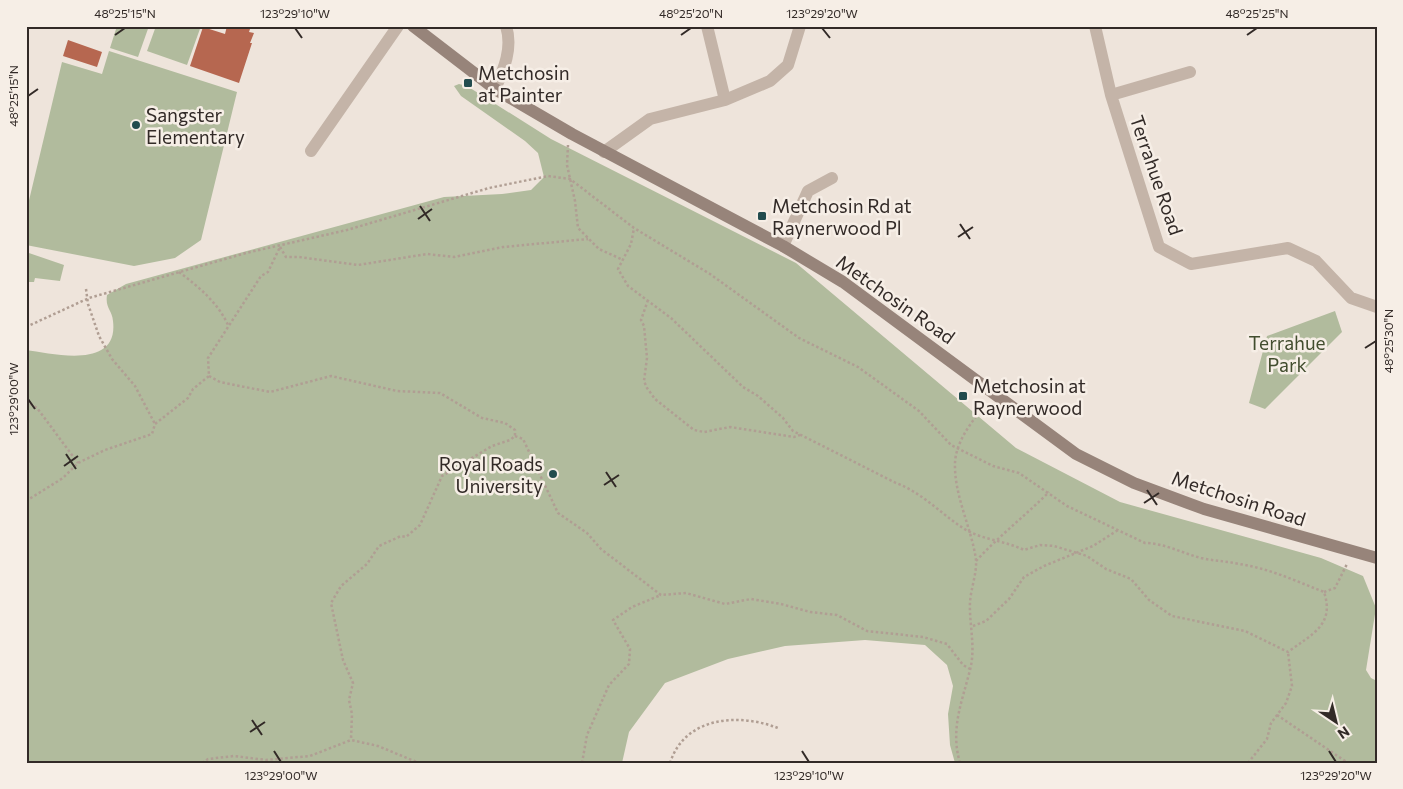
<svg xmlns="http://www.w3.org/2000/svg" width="1403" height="789" font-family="Commissioner,sans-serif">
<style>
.green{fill:#b1bb9d}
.building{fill:#b66750}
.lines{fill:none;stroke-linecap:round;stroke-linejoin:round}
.path{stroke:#b09e93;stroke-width:2.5;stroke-dasharray:2.5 2.5;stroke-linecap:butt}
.minor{stroke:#c4b4a8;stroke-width:12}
.secondary{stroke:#97847a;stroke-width:12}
.ticks{fill:none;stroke:#322a27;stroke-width:2}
.poi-dot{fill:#224c4e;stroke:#f6eee6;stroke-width:2}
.labels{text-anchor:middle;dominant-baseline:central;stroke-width:5;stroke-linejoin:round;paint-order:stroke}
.poi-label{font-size:19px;fill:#322a27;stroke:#f6eee6;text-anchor:start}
.street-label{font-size:19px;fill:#322a27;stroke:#f6eee6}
.park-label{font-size:19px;fill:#424d2e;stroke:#f6eee6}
.neatline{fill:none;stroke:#322a27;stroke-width:2}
.ticks-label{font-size:12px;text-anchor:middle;fill:#322a27}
</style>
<rect width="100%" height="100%" fill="#eee4db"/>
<path class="green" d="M 117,26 L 149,26 L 138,57 L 110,48 Z
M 156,26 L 201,26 L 187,65 L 147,51 Z
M 109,51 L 237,92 L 201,240 L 175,258 L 134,266 L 26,245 L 26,213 L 62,62 L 102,74 Z
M 459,84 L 467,86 L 551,139 L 796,263 L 1016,448 L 1120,502 L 1321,558 L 1363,576 L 1376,608 L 1366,670 L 1371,678 L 1377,681 L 1377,763 L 955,763 L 950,745 L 948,714 L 953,686 L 947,665 L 925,645 L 865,640 L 785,646 L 728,659 L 665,683 L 629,732 L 622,763 L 26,763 L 26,350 C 54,354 119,370 113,321 C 112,310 105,308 107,295 L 126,284 L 444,197 L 502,194 L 531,190 L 544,177 L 538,153 L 525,141 L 461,96 L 454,86 Z
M 26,252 L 64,265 L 60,281 L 35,278 L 34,282 L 26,282 Z
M 1335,311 L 1342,332 L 1265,409 L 1249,403 L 1267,336 Z"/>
<path class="building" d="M 227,26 L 251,26 L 249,32 L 254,33 L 250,43 L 252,43 L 239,83 L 190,66 L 203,27 L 225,34 Z
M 68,40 L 102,52 L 97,67 L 63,56 Z"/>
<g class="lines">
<path class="path" d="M 568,145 L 567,165 L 575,201 L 578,228 L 599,249 L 621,259
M 280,247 L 286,257 L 299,257 L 358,265 L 427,254 L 454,257 L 503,247 L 588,239
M 179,272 C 199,287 218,303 228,325
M 86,289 L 88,304 L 99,336 L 112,359 L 135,386 L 155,424
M 648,300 L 641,320 L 644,326 L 647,358 L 644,381 L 647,388 L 655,399 L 694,430 L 704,432 L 730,427 L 794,437 L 800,435
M 26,327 L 89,298 L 246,253 L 347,230 L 489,188 L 548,176 L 570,179 L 634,228 L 710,274 L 799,338 L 858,367 L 919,411 L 951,445 L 993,466 L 1019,473 L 1067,506 L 1145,543 C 1164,543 1182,553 1201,558 C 1214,561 1226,561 1239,564 C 1268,568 1296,581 1324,592 C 1335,625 1312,634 1288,652 L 1245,631 L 1172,616 L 1149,600 L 1131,579 L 1106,569 L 1087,556 L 1054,546 L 1040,545 L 1024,550 C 1006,541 984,540 966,530 C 942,515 923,493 896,483 L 793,431 L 783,418 L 758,396 L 743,387 L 671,318 L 628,286 L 618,269 L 631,244 L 634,228
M 209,376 L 220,382 L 270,392 L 331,376 L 397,391 L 440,393 L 482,418 L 505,423 L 515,430 L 515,436 L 510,440 L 492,446 L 442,476 L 420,525 L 406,537 L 401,536 L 379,546 L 367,564 L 341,586 L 331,603 L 343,660 L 353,683 L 349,700 L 352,714 L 351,740
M 26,401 L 37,408 L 78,463
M 515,436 L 523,439 L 558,513 L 587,533 L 601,549 L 661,595 L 686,593 L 725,604 L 751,599 L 781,604 L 810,612 L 837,615 L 867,631 L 923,637 L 947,644 L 963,665 L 970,669
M 26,501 L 63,478 L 78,463 L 105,450 L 152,434 L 155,424 L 188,398 L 193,389 L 209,376 L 208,358 L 261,276 L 268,272 L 280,247
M 976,561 C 999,536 1025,516 1049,492
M 1324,592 L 1335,588 L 1347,564
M 973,626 L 986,621 L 1009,599 L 1024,577 L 1044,566 L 1093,546 L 1118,530
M 1277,715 L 1348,763
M 202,763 L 208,759 L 234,756 L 266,760 L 310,756 L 351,740 L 378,746 L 419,763
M 582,763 L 587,735 L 609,685 L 629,664 L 630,649 L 613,620 L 632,607 L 661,595
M 670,763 C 685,716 739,713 778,728
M 960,763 C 950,729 962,702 970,670 C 976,647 969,625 970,602 C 971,588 977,573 976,560 C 972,529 954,496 955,463 C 956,440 973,421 986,403
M 1248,763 L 1267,739 L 1271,723 L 1286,703 L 1292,686 L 1288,652
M 1356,763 L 1368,763"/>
<path class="minor" d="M 707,26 L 725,100
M 1095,26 L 1111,95 L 1159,247 L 1191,264 L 1288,248 L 1316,261 L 1351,298 L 1377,307
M 495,89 C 504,69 513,48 506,26
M 1111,95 L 1190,72
M 311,151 L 398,26
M 604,152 L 650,119 L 725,100 L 770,81 L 788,65 L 800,26
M 783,246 L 808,191 L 832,178"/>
<path class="secondary" d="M 413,26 L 495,89 L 572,134 L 783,246 L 843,282 L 1076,454 L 1134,483 L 1204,509 L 1377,558"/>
</g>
<path class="ticks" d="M 295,28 L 302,38M 822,28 L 830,38M 115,35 L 125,28M 681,35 L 691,28M 1247,35 L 1257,28M 28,96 L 38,89M 420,206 L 430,221M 418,219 L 432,209M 960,224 L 970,239M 958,237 L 973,227M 1365,348 L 1376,341M 28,399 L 35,409M 66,454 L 76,469M 64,466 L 78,456M 606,472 L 616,487M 604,485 L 619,475M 1147,490 L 1157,505M 1144,503 L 1159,493M 252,720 L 262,735M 250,732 L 265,722M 274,751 L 281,762M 802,751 L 809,762M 1329,751 L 1336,762"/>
<g class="poi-dot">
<rect x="463" y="78" width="10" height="10" rx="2.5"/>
<circle cx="136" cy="125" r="5"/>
<rect x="757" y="211" width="10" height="10" rx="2.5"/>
<rect x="958" y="391" width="10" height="10" rx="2.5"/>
<circle cx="553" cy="474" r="5"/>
</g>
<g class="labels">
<g class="poi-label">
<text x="478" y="72">Metchosin<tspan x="478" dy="22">at Painter</tspan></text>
<text x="146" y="114">Sangster<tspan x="146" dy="22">Elementary</tspan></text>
<text x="772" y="205">Metchosin Rd at<tspan x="772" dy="22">Raynerwood Pl</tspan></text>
<text x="973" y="385">Metchosin at<tspan x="973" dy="22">Raynerwood</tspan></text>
<text x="543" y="463" text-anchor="end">Royal Roads<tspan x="543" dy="22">University</tspan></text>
</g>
<g class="street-label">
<text transform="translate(1157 175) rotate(71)">Terrahue Road</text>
<text transform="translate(896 299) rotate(35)">Metchosin Road</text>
<text transform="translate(1239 498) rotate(18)">Metchosin Road</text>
</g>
<g class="park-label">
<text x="1287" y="342">Terrahue<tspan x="1287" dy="22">Park</tspan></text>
</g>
</g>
<rect width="1403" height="789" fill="none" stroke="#f6eee6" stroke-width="55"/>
<g transform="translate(1336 722) rotate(145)" stroke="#f6eee6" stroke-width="4" paint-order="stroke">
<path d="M0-4L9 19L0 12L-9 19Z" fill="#322a27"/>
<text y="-8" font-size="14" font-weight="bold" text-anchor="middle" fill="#322a27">N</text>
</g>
<rect x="28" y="28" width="1348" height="734" class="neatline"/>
<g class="ticks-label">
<text x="125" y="18">48°25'15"N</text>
<text x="295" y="18">123°29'10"W</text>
<text x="691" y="18">48°25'20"N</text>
<text x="822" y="18">123°29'20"W</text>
<text x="1257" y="18">48°25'25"N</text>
<text transform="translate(14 96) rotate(-90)" y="4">48°25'15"N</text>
<text transform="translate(1389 341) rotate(-90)" y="4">48°25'30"N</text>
<text transform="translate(14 399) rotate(-90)" y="4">123°29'00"W</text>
<text x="281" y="780">123°29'00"W</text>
<text x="809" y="780">123°29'10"W</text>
<text x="1336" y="780">123°29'20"W</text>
</g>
</svg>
